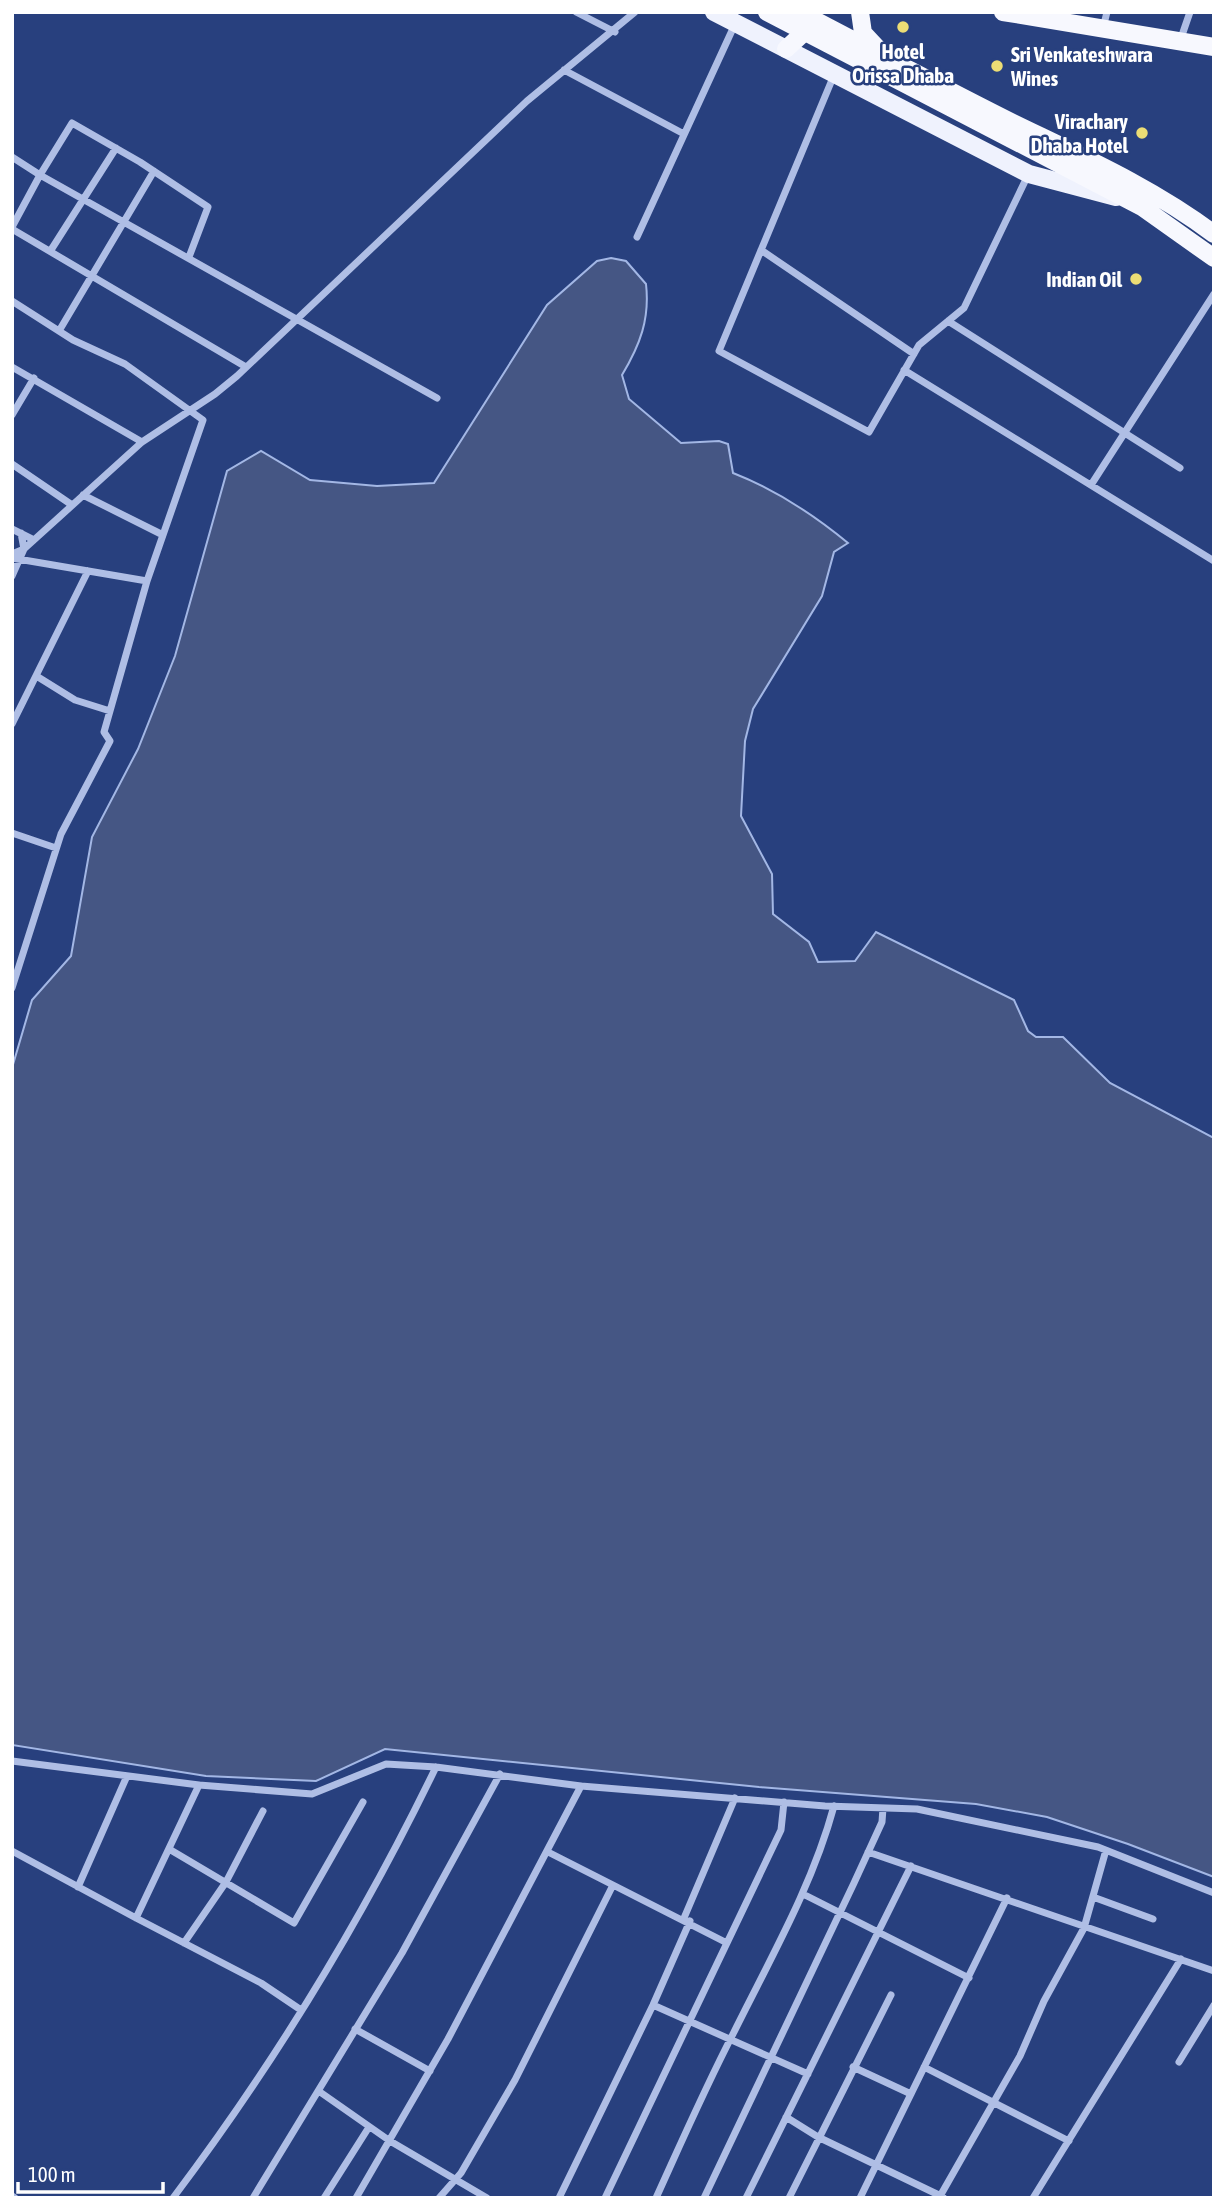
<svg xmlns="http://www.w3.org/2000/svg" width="1226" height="2210" font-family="'Asap Condensed',sans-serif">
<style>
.water{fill:#455684;stroke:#a3b7e5;stroke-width:2}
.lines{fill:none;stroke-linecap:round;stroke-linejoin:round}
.minor{stroke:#afbee5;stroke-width:7}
.primary{stroke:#eff2fd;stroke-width:18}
.trunk{stroke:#f7f8fe;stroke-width:18}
.poi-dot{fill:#ecdd75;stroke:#28407e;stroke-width:2.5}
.labels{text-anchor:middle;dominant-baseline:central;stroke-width:5;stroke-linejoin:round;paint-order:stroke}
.poi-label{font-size:21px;font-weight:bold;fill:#fff;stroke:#28407e;text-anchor:end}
</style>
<rect width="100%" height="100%" fill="#28407e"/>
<path class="water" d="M 611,258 L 626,261 L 646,284 C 650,319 640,345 622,375 L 629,399 L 681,443 L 719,441 L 728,444 L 733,473 C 774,489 814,515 848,543 L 834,552 L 822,596 L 753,709 L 745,741 L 741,816 L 772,874 L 773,914 L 809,942 L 818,962 L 855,961 L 876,932 L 1014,1000 L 1028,1031 L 1036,1037 L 1063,1037 L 1110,1083 L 1214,1138 L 1214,1877 L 1128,1844 L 1047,1817 L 976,1804 L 759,1787 L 385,1749 L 316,1781 L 206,1776 L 12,1745 L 12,1068 L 32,1000 L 71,956 L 92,837 L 138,749 L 175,656 L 227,471 L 261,451 L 310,480 L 377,486 L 434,483 L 547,305 L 597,261 Z"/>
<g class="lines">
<path class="minor" d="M 576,12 L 615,32
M 1103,28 L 1107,12
M 1180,41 L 1190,12
M 564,70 L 684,134
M 834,75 L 719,351 L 869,432 L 919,345 L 964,308 L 1028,175
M 12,157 L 40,175 L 72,123 L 140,162 L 208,207 L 189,257
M 12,227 L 40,175 L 437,398
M 12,229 L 246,367
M 637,237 L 735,24
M 51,250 L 116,148
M 761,250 L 914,354
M 12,301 L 73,340 L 125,364 L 203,420 L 147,581 L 104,732 L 110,741 L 61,834 L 12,988
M 948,321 L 1180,468
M 59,331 L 154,171
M 12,367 L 142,442
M 904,370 L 1214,561
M 12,415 L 34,378
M 12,464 L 72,505
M 1091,485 L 1214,294
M 83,495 L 163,535
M 12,529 L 34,540
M 12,554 L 24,549 L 142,442 L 215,394 L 237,376 L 527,101 L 635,12
M 12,558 L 147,581
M 12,576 L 24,549 L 21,533
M 38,677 L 75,700 L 110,711
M 12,724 L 88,571
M 12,833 L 56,848
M 12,1761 L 199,1785 L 136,1918 L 12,1851
M 199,1785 L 312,1794 L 386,1764 L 436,1767 L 581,1786 L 448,2039 L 356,2198
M 581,1786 L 825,1806 L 917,1809 L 1098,1847 L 1214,1893
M 169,1849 L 294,1923 L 363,1802
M 868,1852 L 1214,1971
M 613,1885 L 727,1943
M 78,1887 L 127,1776
M 803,1894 L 969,1978
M 1093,1897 L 1153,1919
M 136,1918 L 261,1983 L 301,2010
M 684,1918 L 735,1798
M 184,1943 L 226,1882 L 263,1811
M 653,2005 L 808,2074
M 355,2029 L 430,2071
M 1179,2062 L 1214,2005
M 853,2067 L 911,2094
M 924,2067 L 1069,2141
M 320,2092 L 390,2141 L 487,2198
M 786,2117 L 818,2137 L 943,2197
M 12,2196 L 15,2198
M 173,2198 C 274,2064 363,1918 436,1767
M 253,2198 L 402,1953 L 500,1774
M 324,2198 L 369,2127
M 439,2198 L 461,2173 L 515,2080 L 613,1885 L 548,1852
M 559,2198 L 653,2005 L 690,1921
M 605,2198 L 781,1830 L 784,1802
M 656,2198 C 681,2143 705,2088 733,2034 C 770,1959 812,1887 834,1806
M 704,2198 L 854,1883 L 882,1822 L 883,1808
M 746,2198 L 911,1866
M 789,2198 L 891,1995
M 860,2198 L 1007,1898
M 939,2198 L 1020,2056 L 1044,2001 L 1084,1928 L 1106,1850
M 1033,2198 L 1181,1959"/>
<path class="primary" d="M 714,12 L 1029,174 L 1116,197"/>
<path class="trunk" d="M 767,12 L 1142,207 L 1214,258
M 799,12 C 870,49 941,87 1013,123 C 1083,157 1151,187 1214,234
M 860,12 L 863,33 L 877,48
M 1003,12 L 1214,47
M 786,49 L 811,26"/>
</g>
<g class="poi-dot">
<circle cx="903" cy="27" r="7"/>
<circle cx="997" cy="66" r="7"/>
<circle cx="1142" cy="133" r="7"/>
<circle cx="1136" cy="279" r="7"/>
</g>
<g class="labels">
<g class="poi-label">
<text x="903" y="51" text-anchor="middle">Hotel<tspan x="903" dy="24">Orissa Dhaba</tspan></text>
<text x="1011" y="54" text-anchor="start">Sri Venkateshwara<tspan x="1011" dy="24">Wines</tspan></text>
<text x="1128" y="121">Virachary<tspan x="1128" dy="24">Dhaba Hotel</tspan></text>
<text x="1122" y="279">Indian Oil</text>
</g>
</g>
<rect width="1226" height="2210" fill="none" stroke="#ffffff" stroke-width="28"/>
<path d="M18 2182v10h145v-10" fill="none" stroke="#ffffff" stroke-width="3.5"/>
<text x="28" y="2182" font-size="21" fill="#ffffff" stroke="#28407e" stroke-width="5" paint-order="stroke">100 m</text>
</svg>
